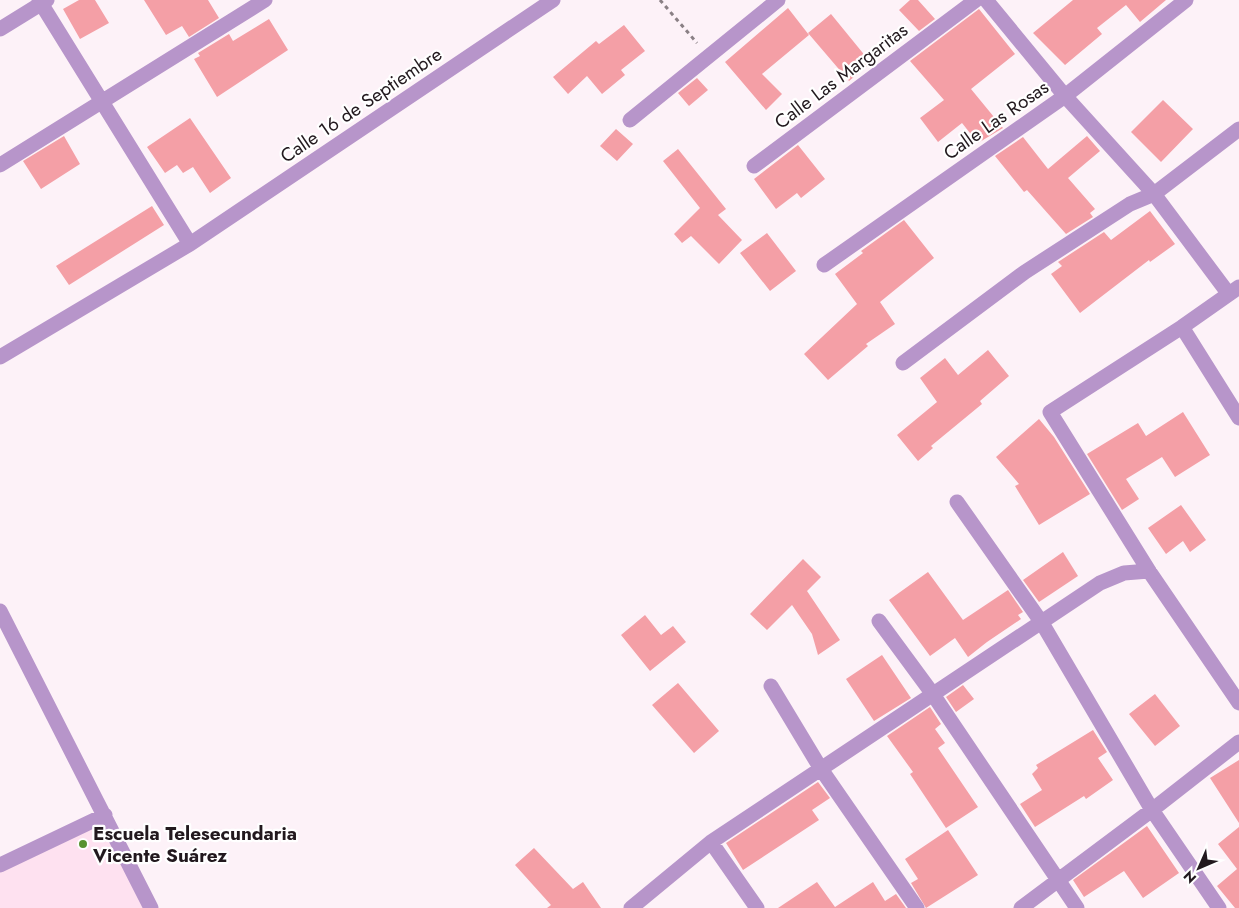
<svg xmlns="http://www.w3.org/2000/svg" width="1239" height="908" font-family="Jost,sans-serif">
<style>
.built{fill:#fee1f0}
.building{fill:#f49fa6}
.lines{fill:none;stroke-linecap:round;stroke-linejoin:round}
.path{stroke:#8a8085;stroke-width:3;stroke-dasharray:4 4;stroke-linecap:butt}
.street{stroke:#b795ca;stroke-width:15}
.poi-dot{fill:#589230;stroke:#fff;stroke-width:2}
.labels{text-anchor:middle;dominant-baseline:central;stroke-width:4.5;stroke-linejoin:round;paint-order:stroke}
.street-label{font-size:19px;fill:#22191e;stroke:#fff}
.poi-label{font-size:19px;font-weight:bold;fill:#22191e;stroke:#fff;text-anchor:start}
</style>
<rect width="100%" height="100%" fill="#fdf2f8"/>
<path class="built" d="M 103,822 L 148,908 L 0,908 L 0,866 Z"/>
<path class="building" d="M 79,0 L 95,0 L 109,23 L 80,39 L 63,9 Z
M 144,0 L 208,0 L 219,18 L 189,37 L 182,26 L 166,35 Z
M 910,0 L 918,0 L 935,19 L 919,31 L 899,10 Z
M 1073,0 L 1166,0 L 1140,22 L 1126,5 L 1097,28 L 1102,34 L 1065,65 L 1033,33 Z
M 788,8 L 809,35 L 762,74 L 782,94 L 766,110 L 725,62 Z
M 979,9 L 1015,54 L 971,89 L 1003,128 L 978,143 L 962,123 L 938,142 L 920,118 L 944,100 L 910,61 Z
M 831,14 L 871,63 L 849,81 L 808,33 Z
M 269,19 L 288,50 L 217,97 L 194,59 L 200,56 L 198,53 L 229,34 L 233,41 Z
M 624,25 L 645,51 L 621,70 L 625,75 L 602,94 L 587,76 L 568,94 L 553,77 L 596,41 L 599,44 Z
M 697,78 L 708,90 L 689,106 L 678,93 Z
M 1163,100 L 1193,129 L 1161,162 L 1131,132 Z
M 190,118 L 231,178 L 210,193 L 193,167 L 183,173 L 177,165 L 165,173 L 147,147 Z
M 616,129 L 633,144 L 617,161 L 600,146 Z
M 64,136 L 80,164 L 41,189 L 23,161 Z
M 1087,136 L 1100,151 L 1068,178 L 1095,209 L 1090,213 L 1093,217 L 1066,234 L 1027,190 L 1024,192 L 995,156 L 1023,137 L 1048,169 Z
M 798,145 L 825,179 L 801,198 L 797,193 L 776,209 L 754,179 Z
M 678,149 L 726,209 L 718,215 L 742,240 L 719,264 L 691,236 L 682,243 L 674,234 L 700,208 L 663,161 Z
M 152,206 L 164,225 L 69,285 L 56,266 Z
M 1150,211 L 1175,244 L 1150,262 L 1149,260 L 1080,313 L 1051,274 L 1062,266 L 1058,262 L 1104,232 L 1111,240 Z
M 904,220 L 934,258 L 880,302 L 895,324 L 866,344 L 868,346 L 828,380 L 804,354 L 857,304 L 835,274 L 863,253 L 861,251 Z
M 767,233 L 796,271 L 770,291 L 740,253 Z
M 988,350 L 1009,376 L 980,401 L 982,404 L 931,446 L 933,448 L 918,461 L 897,435 L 937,402 L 920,378 L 945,358 L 958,375 Z
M 1183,412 L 1210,455 L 1175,477 L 1162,457 L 1126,479 L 1139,499 L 1122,510 L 1087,454 L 1138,423 L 1146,436 Z
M 1039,419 L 1054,437 L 1090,494 L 1039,525 L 1015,486 L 1019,484 L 996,457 Z
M 1181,505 L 1206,540 L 1190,552 L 1183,541 L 1166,554 L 1148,528 Z
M 1063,552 L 1078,576 L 1039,602 L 1023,580 Z
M 803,559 L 821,577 L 807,591 L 840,640 L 818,655 L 812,634 L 792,605 L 767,630 L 750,614 Z
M 928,572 L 963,620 L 1008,590 L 1023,612 L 1018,615 L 1021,619 L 987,642 L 968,657 L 955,638 L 930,656 L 889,600 Z
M 645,615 L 661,635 L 673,626 L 686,642 L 650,671 L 621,635 Z
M 882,655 L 911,698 L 874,721 L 846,679 Z
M 678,683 L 719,731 L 694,753 L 652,705 Z
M 963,685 L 974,699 L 956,712 L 946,697 Z
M 1155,694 L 1180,726 L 1155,746 L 1129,714 Z
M 930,707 L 941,724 L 935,729 L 945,743 L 938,748 L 978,807 L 946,828 L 910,774 L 913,772 L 887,736 Z
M 1093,730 L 1107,752 L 1098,758 L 1113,780 L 1086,799 L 1084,796 L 1035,827 L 1020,804 L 1042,790 L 1032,774 L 1038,768 L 1036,765 Z
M 1239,760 L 1239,823 L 1210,778 Z
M 818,782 L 830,798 L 812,810 L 819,820 L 743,870 L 726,843 Z
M 1147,826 L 1179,873 L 1143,898 L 1124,871 L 1084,897 L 1073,880 Z
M 1239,827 L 1239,908 L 1235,908 L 1217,886 L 1237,869 L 1218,844 Z
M 948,830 L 978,875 L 926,908 L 911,883 L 918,879 L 905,859 Z
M 534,848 L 573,889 L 583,882 L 601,908 L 547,908 L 551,905 L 515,865 Z
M 817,882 L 835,907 L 873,882 L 885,901 L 896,894 L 906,908 L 778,908 Z"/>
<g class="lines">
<path class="path" d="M 660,0 L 697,43"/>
<path class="street" d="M 39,0 L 190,244
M 986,0 L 1065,96 L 1154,194 L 1228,293
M 0,29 L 47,0
M 630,120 L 778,0
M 0,165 L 265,0
M 754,166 L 976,0
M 824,265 L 1065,96 L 1186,0
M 1239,287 L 1182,327 L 1050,412 L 1149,571 L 1239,703
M 1182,327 L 1239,418
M 0,357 L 190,244 L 553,0
M 903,363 L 1025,272 L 1130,204 L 1154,194 L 1239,129
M 957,502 L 1042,623 L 1152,810 L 1219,908
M 0,611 L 151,908
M 879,621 L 932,693 L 1077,908
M 771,686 L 821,769 L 917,908
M 711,842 L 757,908
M 0,865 L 105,815
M 631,908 L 711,842 L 1100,583 L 1124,573 L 1149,571
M 1021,908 L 1152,810 L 1239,742"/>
</g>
<circle class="poi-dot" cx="83" cy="844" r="5"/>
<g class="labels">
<g class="street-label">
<text transform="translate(841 76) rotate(-37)">Calle Las Margaritas</text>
<text transform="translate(361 105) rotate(-34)">Calle 16 de Septiembre</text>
<text transform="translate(996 120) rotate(-35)">Calle Las Rosas</text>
</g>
<g class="poi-label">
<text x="93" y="833">Escuela Telesecundaria<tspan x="93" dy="22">Vicente Suárez</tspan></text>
</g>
</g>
<g transform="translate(1199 868) rotate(225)" stroke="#ffffff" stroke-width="4" paint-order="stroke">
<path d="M0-4L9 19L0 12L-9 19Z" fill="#22191e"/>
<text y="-8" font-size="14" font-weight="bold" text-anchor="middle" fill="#22191e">N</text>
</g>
</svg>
